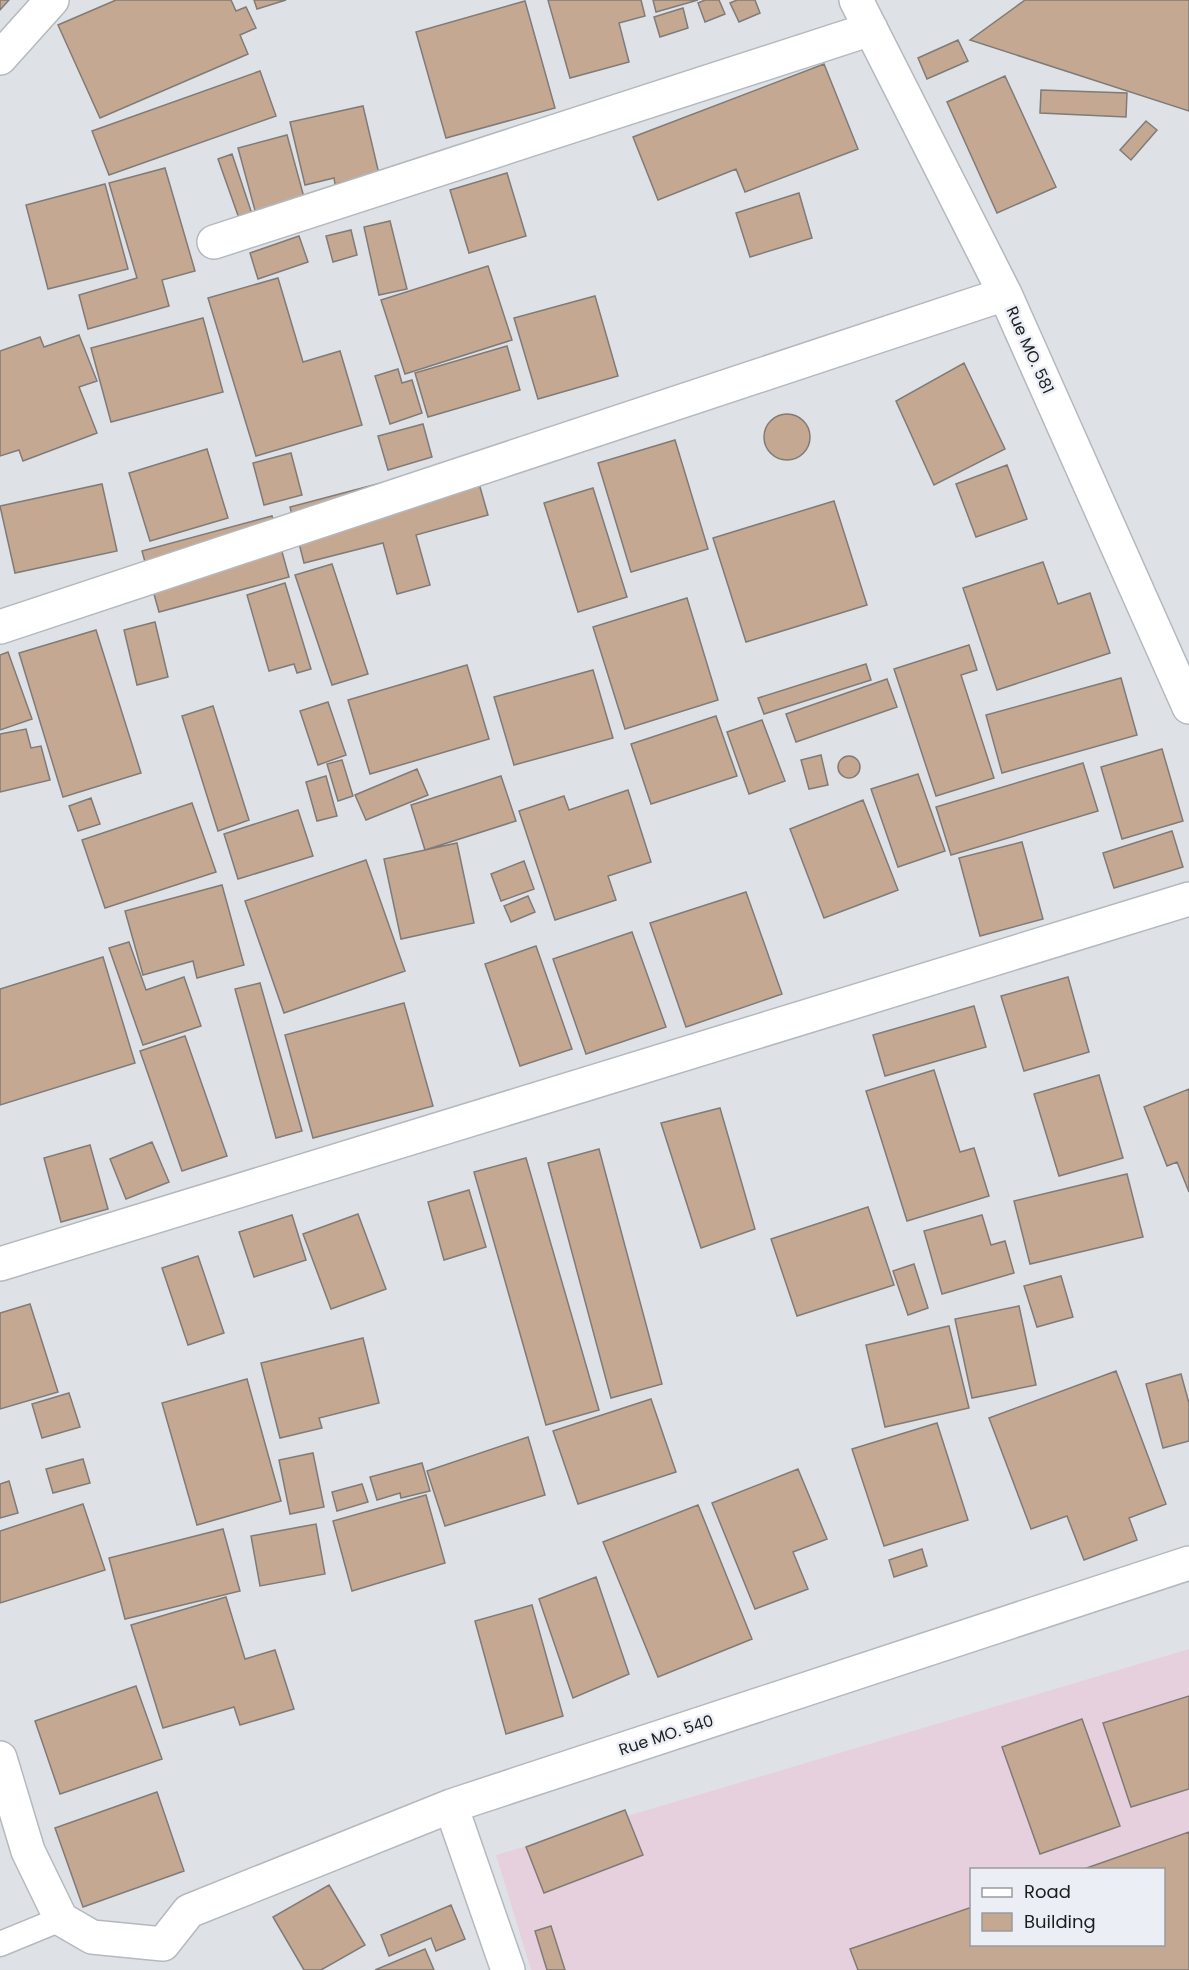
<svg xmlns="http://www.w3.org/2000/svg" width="1189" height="1970" font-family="Poppins,sans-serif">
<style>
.commercial{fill:#e7d0dd;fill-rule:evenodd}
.building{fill:#c4a892;stroke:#807b77;stroke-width:1.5}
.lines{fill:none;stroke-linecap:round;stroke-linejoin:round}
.service-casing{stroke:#b4b9be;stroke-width:27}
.minor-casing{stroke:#b4b9be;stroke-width:36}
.service{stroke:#fff;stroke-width:24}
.minor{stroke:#fff;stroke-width:33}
.labels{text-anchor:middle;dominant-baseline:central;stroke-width:5;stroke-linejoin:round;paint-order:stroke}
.street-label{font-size:16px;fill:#1b1d1f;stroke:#ebeff5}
</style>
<rect width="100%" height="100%" fill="#dee2e7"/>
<path class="commercial" d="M 1189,1649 L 1189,1970 L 531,1970 L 496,1855 ZM 972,1870 L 1164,1870 L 1164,1944 L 972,1944 Z"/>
<path class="building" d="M 0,0 L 9,0 L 0,10 Z
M 116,0 L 231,0 L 236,11 L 246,7 L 256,28 L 240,35 L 248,54 L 100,118 L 58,25 Z
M 254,0 L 286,0 L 257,9 Z
M 548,0 L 641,0 L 645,16 L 619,23 L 629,62 L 570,78 Z
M 653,0 L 698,0 L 656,12 Z
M 705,0 L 719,0 L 725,14 L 705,22 L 698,3 Z
M 737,0 L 755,0 L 760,13 L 739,22 L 730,3 Z
M 1025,0 L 1189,0 L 1189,111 L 970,40 Z
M 525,1 L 555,108 L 446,138 L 416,32 Z
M 683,8 L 688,28 L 660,37 L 654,17 Z
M 958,40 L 968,61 L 927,79 L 918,58 Z
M 824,64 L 858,149 L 745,192 L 736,169 L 658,200 L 633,137 Z
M 260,71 L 276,116 L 109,175 L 92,131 Z
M 1005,76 L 1056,187 L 997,213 L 947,102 Z
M 1041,90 L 1127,93 L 1126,117 L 1040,113 Z
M 363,106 L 379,174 L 335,184 L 334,178 L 305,185 L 290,122 Z
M 1146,121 L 1157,130 L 1131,160 L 1120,150 Z
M 287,135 L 305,201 L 256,214 L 238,148 Z
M 232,154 L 253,217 L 240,221 L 218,159 Z
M 165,168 L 195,271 L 162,280 L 169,306 L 88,329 L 79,295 L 137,278 L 109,183 Z
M 507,173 L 526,236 L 469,253 L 450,190 Z
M 105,184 L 128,269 L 48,289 L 26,205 Z
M 799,193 L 812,238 L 750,257 L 736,213 Z
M 390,221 L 407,289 L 379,295 L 364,227 Z
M 351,230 L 357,255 L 333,262 L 326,236 Z
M 299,236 L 308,262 L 258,279 L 250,253 Z
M 488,266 L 512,340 L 405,374 L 381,300 Z
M 278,278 L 303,362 L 340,351 L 362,425 L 256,456 L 208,298 Z
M 595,296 L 618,376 L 538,399 L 514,318 Z
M 203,318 L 223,392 L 111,422 L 91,348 Z
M 79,335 L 97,381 L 79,387 L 97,433 L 23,461 L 19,450 L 0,456 L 0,351 L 40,337 L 44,347 Z
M 507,346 L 520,390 L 428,417 L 415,373 Z
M 964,363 L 1005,449 L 934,485 L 896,401 Z
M 398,369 L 402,383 L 412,380 L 422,413 L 390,424 L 375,376 Z
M764 437a23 23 0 1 1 46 0a23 23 0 1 1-46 0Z
M 423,424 L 432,457 L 388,470 L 378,436 Z
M 675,440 L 708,549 L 631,572 L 598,463 Z
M 207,449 L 228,518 L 150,541 L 129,473 Z
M 291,453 L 302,495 L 264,505 L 253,463 Z
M 472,459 L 488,515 L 416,535 L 430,585 L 397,594 L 383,543 L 304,563 L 290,507 Z
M 1007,465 L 1027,519 L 976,537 L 956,484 Z
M 102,484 L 117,551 L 15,573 L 0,506 Z
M 593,488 L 627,597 L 578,612 L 544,503 Z
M 834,501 L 867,605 L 746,642 L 713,538 Z
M 272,516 L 289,577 L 159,612 L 142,551 Z
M 1043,562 L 1058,604 L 1090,593 L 1110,653 L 997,690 L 963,588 Z
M 332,564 L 368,674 L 332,685 L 295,575 Z
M 285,583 L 311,669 L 297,673 L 294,664 L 269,671 L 247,595 Z
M 687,598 L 718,700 L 625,729 L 593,627 Z
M 155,622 L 168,677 L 137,685 L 124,630 Z
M 96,630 L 141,773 L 63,797 L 19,653 Z
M 969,645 L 977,670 L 961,675 L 994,778 L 936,796 L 894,669 Z
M 8,652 L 32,719 L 0,730 L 0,655 Z
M 866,664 L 871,680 L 764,714 L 758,698 Z
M 467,665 L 489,739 L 370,774 L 348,700 Z
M 593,670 L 613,738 L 514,765 L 494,697 Z
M 1121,678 L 1137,735 L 1002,773 L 986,715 Z
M 887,679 L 897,707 L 796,742 L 786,714 Z
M 328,702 L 346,755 L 318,765 L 300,711 Z
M 213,706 L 249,820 L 218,831 L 182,716 Z
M 716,716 L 737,776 L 651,804 L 631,744 Z
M 762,720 L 785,781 L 749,794 L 727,732 Z
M 26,729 L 31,748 L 41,746 L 50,780 L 0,792 L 0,734 Z
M 1162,749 L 1183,821 L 1122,839 L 1101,767 Z
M 821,755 L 828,785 L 809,789 L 801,760 Z
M838 767a11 11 0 1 1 22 0a11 11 0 1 1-22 0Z
M 342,760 L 353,796 L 338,801 L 327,764 Z
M 1083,763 L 1098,811 L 951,855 L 936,807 Z
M 417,769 L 428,795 L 366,820 L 355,795 Z
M 918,774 L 945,851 L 898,867 L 871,789 Z
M 326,776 L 337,816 L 317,821 L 306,782 Z
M 501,776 L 516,821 L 425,850 L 411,805 Z
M 628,790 L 651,862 L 608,876 L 616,900 L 555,920 L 519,811 L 564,796 L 569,810 Z
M 91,798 L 100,824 L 78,831 L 69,806 Z
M 863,800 L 898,890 L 824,918 L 790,829 Z
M 192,803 L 216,872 L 105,908 L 82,840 Z
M 298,810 L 313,856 L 238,879 L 224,834 Z
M 1172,831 L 1183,867 L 1114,888 L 1103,853 Z
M 1022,842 L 1043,919 L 980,936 L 959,858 Z
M 457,843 L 474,923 L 401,939 L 384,859 Z
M 366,860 L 405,971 L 284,1013 L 245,901 Z
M 524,861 L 534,889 L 501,901 L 491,874 Z
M 222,885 L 244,965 L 197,978 L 193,961 L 143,975 L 125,911 Z
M 746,892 L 782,994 L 686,1027 L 650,923 Z
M 528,896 L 535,912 L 511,922 L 504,906 Z
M 632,932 L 666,1027 L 586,1054 L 553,959 Z
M 129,942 L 146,990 L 184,977 L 201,1026 L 143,1045 L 109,948 Z
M 536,946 L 572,1049 L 520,1066 L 485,964 Z
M 103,957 L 135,1063 L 0,1105 L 0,989 Z
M 1068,977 L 1089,1052 L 1024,1071 L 1001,996 Z
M 260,983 L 302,1131 L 276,1138 L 235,989 Z
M 404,1003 L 433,1106 L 313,1138 L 285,1035 Z
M 974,1006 L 986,1047 L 885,1076 L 873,1035 Z
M 185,1036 L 227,1156 L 182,1171 L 140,1051 Z
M 934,1070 L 960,1152 L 974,1148 L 989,1196 L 907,1221 L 866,1091 Z
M 1099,1075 L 1123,1158 L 1059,1176 L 1034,1094 Z
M 1189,1089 L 1189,1192 L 1177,1162 L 1167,1166 L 1144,1107 Z
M 720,1108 L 755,1229 L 701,1248 L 661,1123 Z
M 152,1142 L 169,1182 L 126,1199 L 110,1159 Z
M 90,1145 L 108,1209 L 61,1222 L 44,1158 Z
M 599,1149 L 662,1384 L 611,1398 L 548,1163 Z
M 526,1158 L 599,1410 L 546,1425 L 474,1172 Z
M 1127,1174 L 1143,1237 L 1030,1264 L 1014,1201 Z
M 469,1190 L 486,1247 L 444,1260 L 428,1202 Z
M 868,1207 L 894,1285 L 797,1316 L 771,1239 Z
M 358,1214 L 386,1289 L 331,1309 L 303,1234 Z
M 292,1215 L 306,1260 L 254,1277 L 239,1232 Z
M 982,1215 L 991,1245 L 1005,1241 L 1014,1273 L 942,1294 L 924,1231 Z
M 198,1256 L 224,1333 L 188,1345 L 162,1268 Z
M 914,1264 L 928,1308 L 908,1315 L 893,1271 Z
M 1061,1276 L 1073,1317 L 1037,1327 L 1024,1286 Z
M 30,1304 L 58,1392 L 0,1409 L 0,1313 Z
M 1019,1306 L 1036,1385 L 972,1398 L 955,1319 Z
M 949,1326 L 969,1408 L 885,1427 L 866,1345 Z
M 363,1338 L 379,1403 L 319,1418 L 322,1428 L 280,1438 L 261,1363 Z
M 1116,1371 L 1166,1504 L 1129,1518 L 1137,1540 L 1084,1560 L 1067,1516 L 1031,1529 L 989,1418 Z
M 1181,1374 L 1189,1403 L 1189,1441 L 1163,1448 L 1146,1384 Z
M 247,1379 L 281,1501 L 197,1525 L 162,1403 Z
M 69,1393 L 80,1427 L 42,1438 L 32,1404 Z
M 651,1399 L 676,1472 L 578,1504 L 553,1431 Z
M 937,1423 L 968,1520 L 884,1546 L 852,1449 Z
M 528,1437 L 545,1495 L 445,1526 L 427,1471 Z
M 313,1453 L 324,1507 L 290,1514 L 279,1460 Z
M 83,1459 L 90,1483 L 53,1493 L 46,1469 Z
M 422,1463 L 430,1491 L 401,1498 L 400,1493 L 377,1500 L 370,1477 Z
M 798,1469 L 827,1539 L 793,1552 L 808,1589 L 755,1609 L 712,1503 Z
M 9,1481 L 18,1513 L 0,1518 L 0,1484 Z
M 362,1484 L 368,1502 L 337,1511 L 332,1492 Z
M 426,1495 L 445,1563 L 352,1591 L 333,1521 Z
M 83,1504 L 105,1570 L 0,1603 L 0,1531 Z
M 698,1505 L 752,1639 L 658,1677 L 603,1542 Z
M 316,1524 L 325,1574 L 260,1586 L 251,1536 Z
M 223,1529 L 240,1591 L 125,1619 L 109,1558 Z
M 922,1549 L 927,1566 L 894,1577 L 889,1560 Z
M 596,1577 L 629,1674 L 573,1698 L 539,1599 Z
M 226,1597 L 245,1659 L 275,1650 L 294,1709 L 240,1725 L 234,1707 L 163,1728 L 131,1625 Z
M 532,1605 L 563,1716 L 506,1734 L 475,1621 Z
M 136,1686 L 162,1759 L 60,1794 L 35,1721 Z
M 1189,1696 L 1189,1789 L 1131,1807 L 1103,1723 Z
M 1082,1719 L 1120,1826 L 1040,1854 L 1002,1747 Z
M 157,1792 L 184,1871 L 83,1907 L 55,1828 Z
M 625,1810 L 643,1855 L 544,1893 L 526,1847 Z
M 1189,1832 L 1189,1970 L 858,1970 L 850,1949 L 972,1907 L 972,1944 L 1164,1944 L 1164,1870 L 1081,1870 Z
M 329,1885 L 365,1945 L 321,1970 L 304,1970 L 273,1917 Z
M 451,1905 L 465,1939 L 436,1951 L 431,1938 L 389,1956 L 381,1935 Z
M 551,1926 L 565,1970 L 547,1970 L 535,1931 Z
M 425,1949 L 434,1970 L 375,1970 Z"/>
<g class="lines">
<g class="service-casing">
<path id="service" d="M 0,1944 L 61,1919"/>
</g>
<g class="minor-casing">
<path id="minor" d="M 856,0 L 1005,294 L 1189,707
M 0,58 L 52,0
M 214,242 L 871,29
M 0,627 L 1005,294
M 0,1264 L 1189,899
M 0,1758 L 28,1851 L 61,1919 L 92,1937 L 163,1944
M 451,1806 L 508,1970
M 163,1944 L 189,1911 L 451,1806 L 1189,1563"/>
</g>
<use href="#service" class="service"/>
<use href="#minor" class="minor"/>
</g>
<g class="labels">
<g class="street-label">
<text transform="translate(1030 350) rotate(66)">Rue MO. 581</text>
<text transform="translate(666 1735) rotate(-18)">Rue MO. 540</text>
</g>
</g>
<rect x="970" y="1868" width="195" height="78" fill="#ebeff5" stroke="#989b9f" stroke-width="1.5"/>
<rect x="982" y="1888" width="30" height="9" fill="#ffffff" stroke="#989b9f" stroke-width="1.5"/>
<text x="1024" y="1898" font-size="18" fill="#1b1d1f">Road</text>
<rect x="982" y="1913" width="30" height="18" fill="#c4a892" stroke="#989b9f" stroke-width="1.5"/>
<text x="1024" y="1928" font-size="18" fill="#1b1d1f">Building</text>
</svg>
